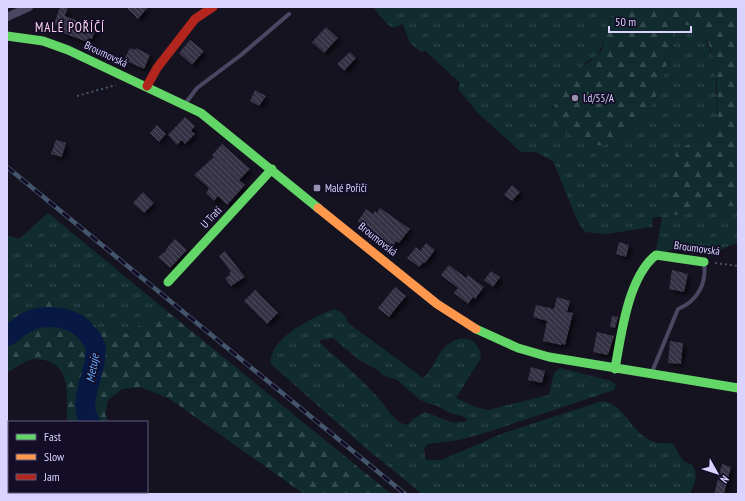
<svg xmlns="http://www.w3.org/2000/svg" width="745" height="501" font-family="'PT Sans Narrow',sans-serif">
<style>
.grass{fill:url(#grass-tufts);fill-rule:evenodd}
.forest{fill:url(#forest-firs)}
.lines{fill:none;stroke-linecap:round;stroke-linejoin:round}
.river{stroke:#071844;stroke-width:20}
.building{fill:url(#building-back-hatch);filter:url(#shadow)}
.path{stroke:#455363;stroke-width:2;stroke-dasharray:2 3;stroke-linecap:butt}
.lane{stroke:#4a4762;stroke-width:4}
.street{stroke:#4a4762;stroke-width:8}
.fast{stroke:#63d668;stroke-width:9}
.slow{stroke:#ff974d;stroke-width:9}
.jam{stroke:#b3261e;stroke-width:9}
.rail-casing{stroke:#44566c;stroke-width:4.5}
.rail{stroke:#130d27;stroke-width:3;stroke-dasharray:9;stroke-linecap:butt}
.poi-dot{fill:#9690b1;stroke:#130d27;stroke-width:1.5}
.labels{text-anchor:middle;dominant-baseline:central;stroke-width:3.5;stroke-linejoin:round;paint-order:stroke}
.street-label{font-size:11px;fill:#dbd3ff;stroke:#130d27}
.poi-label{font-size:11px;fill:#dbd3ff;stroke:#130d27;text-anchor:start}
.water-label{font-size:12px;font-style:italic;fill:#61aaff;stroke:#130d27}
.quarter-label{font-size:13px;letter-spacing:1px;fill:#ffd5ed;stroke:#130d27}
</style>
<defs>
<pattern id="grass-tufts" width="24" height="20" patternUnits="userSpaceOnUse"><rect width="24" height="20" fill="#112c2f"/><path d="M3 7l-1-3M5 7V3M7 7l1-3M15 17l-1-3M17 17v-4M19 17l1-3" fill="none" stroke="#334a4e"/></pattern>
<pattern id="forest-firs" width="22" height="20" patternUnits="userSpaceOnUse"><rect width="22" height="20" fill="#112c2f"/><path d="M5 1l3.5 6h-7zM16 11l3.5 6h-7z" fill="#334a4e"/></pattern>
<pattern id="building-back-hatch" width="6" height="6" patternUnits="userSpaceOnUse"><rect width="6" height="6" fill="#353144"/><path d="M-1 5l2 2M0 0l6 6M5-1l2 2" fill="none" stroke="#524e60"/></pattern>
<filter id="shadow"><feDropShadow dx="3.5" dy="3.5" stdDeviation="2" flood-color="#0009"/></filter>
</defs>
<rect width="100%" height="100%" fill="#161321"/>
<path class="grass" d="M 373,7 L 606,7 L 614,10 C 611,17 607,24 606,31 C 602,47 601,55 585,63 L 552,109 L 632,131 C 648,113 659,95 665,72 C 670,55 671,40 680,25 L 688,24 L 702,31 L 715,61 L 718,128 L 698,141 L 676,149 L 669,216 L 729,206 L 738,207 L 738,243 L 728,246 L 718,252 L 684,249 L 672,249 L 666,252 L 656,251 L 662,217 L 653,217 L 652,227 L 606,234 L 585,232 L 578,222 L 553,161 L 536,152 L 521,152 L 478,113 L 458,89 L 460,83 L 426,51 L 421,52 L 410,43 L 403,24 L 394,28 L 388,25 Z
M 48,213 L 162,307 L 129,334 L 98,327 L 46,298 L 7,320 L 7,235 L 19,239 Z
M 334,309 C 341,312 346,315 348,323 L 423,378 C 432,372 438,350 450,343 C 465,333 480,340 481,358 L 456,398 L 475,407 L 488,410 L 549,395 L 554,373 L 560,368 L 611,381 L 616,385 L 614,390 L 488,432 L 459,440 L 428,444 L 424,449 L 425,457 L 427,460 L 441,460 L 504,433 L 602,401 C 627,405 631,434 654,442 C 658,444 667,443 672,443 C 677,449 679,457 685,462 C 686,463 689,463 691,464 C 700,472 694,485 690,494 L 422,494 L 367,449 L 271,364 C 267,339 315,316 334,309 ZM 333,338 L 358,359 L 379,371 L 384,376 L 396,379 L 419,399 L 427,403 L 438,406 L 450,413 L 465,417 L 467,421 L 453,423 L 425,412 L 413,419 L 407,425 C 396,423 390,413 384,405 C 366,382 342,363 320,343 L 320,340 Z"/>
<path class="forest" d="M 606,7 L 738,7 L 738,207 L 729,206 L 669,216 L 676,149 L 698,141 L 718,128 C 717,101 723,21 680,25 C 671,39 670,55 665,71 C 658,97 646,122 623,137 C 610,145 600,148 586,142 C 573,137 556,129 549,116 L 550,114 L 576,71 L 592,60 L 602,50 L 606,30 L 614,10 Z
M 46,298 L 98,327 L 129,334 L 162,307 L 391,494 L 304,494 L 170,399 L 140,387 L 122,389 L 108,400 L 105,414 L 109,422 L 67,422 C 66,400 73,371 48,361 C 42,359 34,358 29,360 C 21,363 15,369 7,372 L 7,320 Z"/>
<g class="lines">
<path class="river" d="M 7,336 C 14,332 20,326 27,322 C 45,313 73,316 86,332 C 90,337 96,344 96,350 C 96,373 77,401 90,422
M 131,492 L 133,494"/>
</g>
<path class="building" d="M 60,7 L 68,7 L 65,16 L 86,24 L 87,22 L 97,25 L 92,39 L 89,38 L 87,42 L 58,31 L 60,26 L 54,24 Z
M 126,7 L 148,7 L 138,19 Z
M 326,27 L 338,38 L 324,53 L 312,42 Z
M 190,40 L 204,51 L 192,65 L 179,53 Z
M 130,48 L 135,50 L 136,48 L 150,55 L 144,69 L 124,60 Z
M 350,52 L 356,58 L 344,71 L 337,64 Z
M 255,90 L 266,96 L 259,106 L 250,101 Z
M 185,117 L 195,126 L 191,131 L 195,134 L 185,144 L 182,140 L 177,145 L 168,135 Z
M 157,125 L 166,134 L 159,142 L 150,133 Z
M 56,140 L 66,143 L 62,157 L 51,154 Z
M 222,144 L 250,169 L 239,180 L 245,185 L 227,205 L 218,196 L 214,201 L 206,193 L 209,188 L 194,175 L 214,157 L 212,155 Z
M 512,185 L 520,192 L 512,201 L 504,195 Z
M 143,192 L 154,203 L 144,213 L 133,203 Z
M 380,208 L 410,229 L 399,243 L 396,241 L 393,247 L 358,221 L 366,209 L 373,214 L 375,211 L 377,213 Z
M 175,239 L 187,250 L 170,268 L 158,257 L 167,250 L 166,249 Z
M 619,242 L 629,245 L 626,257 L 616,254 Z
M 426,243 L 435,250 L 425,263 L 424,262 L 419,267 L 407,258 L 416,247 L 420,251 Z
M 225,251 L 245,277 L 231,286 L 225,278 L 230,275 L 229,273 L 231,272 L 219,256 Z
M 449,265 L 466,278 L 468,275 L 484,287 L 475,299 L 473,297 L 468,304 L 454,293 L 458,288 L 441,275 Z
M 672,270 L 688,274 L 684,292 L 669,289 Z
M 491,271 L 500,277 L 493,287 L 484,280 Z
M 395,287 L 406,296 L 389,317 L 378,308 Z
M 255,290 L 278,313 L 267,324 L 244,301 Z
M 557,297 L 570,301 L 567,312 L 573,313 L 565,345 L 561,344 L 561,345 L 543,341 L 547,321 L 533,317 L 536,305 L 554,309 Z
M 612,316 L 618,317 L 615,328 L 610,327 Z
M 597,332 L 614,336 L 608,355 L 593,352 Z
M 670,341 L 683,343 L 681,364 L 668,363 Z
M 531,367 L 545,371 L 542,383 L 528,380 Z
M 722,464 L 731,467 L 724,494 L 714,494 Z"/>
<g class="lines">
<path class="path" d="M 77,96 L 116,85
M 715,263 L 738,266"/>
<path class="lane" d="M 185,104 L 197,88 L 241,55 L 289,14
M 652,372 L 678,309 C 698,301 707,283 704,262"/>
<path class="street" d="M 7,17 L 29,7"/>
<path class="fast" d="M 7,36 L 43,41 L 68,50 L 201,113 L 318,208
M 168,282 L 272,169
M 476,329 L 518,348 L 549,357 L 738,388
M 615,369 C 621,335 628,277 656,255 L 704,262"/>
<path class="slow" d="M 318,208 L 437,304 L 476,329"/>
<path class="jam" d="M 147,86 L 157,68 L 195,19 L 213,7"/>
<g class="rail-casing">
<path id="rail" d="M 7,167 L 405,494"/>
</g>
<use href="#rail" class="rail"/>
</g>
<g class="poi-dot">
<circle cx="575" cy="98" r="4"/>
<rect x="313" y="184" width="8" height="8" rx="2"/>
</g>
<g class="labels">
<g class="street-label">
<text transform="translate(106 54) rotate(25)">Broumovská</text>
<text transform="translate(211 217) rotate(-47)">U Trati</text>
<text transform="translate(378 239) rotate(39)">Broumovská</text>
<text transform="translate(697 248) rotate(8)">Broumovská</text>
</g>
<g class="poi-label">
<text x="583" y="98">I.d/55/A</text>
<text x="325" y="188">Malé Poříčí</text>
</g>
<g class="water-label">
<text transform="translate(92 368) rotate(-80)">Metuje</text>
</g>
<g class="quarter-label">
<text x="70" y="27">MALÉ POŘÍČÍ</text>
</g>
</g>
<rect width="745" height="501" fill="none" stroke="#dbd3ff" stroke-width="16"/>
<rect x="8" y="421" width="140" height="72" fill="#130d27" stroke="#635c7d"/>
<rect x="16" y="434" width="20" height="6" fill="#63d668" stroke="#635c7d"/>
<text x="44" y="441" font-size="12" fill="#dbd3ff">Fast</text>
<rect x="16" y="454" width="20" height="6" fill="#ff974d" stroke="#635c7d"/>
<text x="44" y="461" font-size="12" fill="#dbd3ff">Slow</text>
<rect x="16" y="474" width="20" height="6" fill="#b3261e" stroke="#635c7d"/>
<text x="44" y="481" font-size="12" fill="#dbd3ff">Jam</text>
<g transform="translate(717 473) rotate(129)" stroke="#130d27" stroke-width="3" paint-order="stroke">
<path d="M0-3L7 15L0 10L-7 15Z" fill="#dbd3ff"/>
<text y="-6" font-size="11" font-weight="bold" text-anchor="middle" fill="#dbd3ff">N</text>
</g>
<path d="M609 26v6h82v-6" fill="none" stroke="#dbd3ff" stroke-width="2"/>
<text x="615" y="26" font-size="12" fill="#dbd3ff" stroke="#130d27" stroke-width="3" paint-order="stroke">50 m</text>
</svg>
